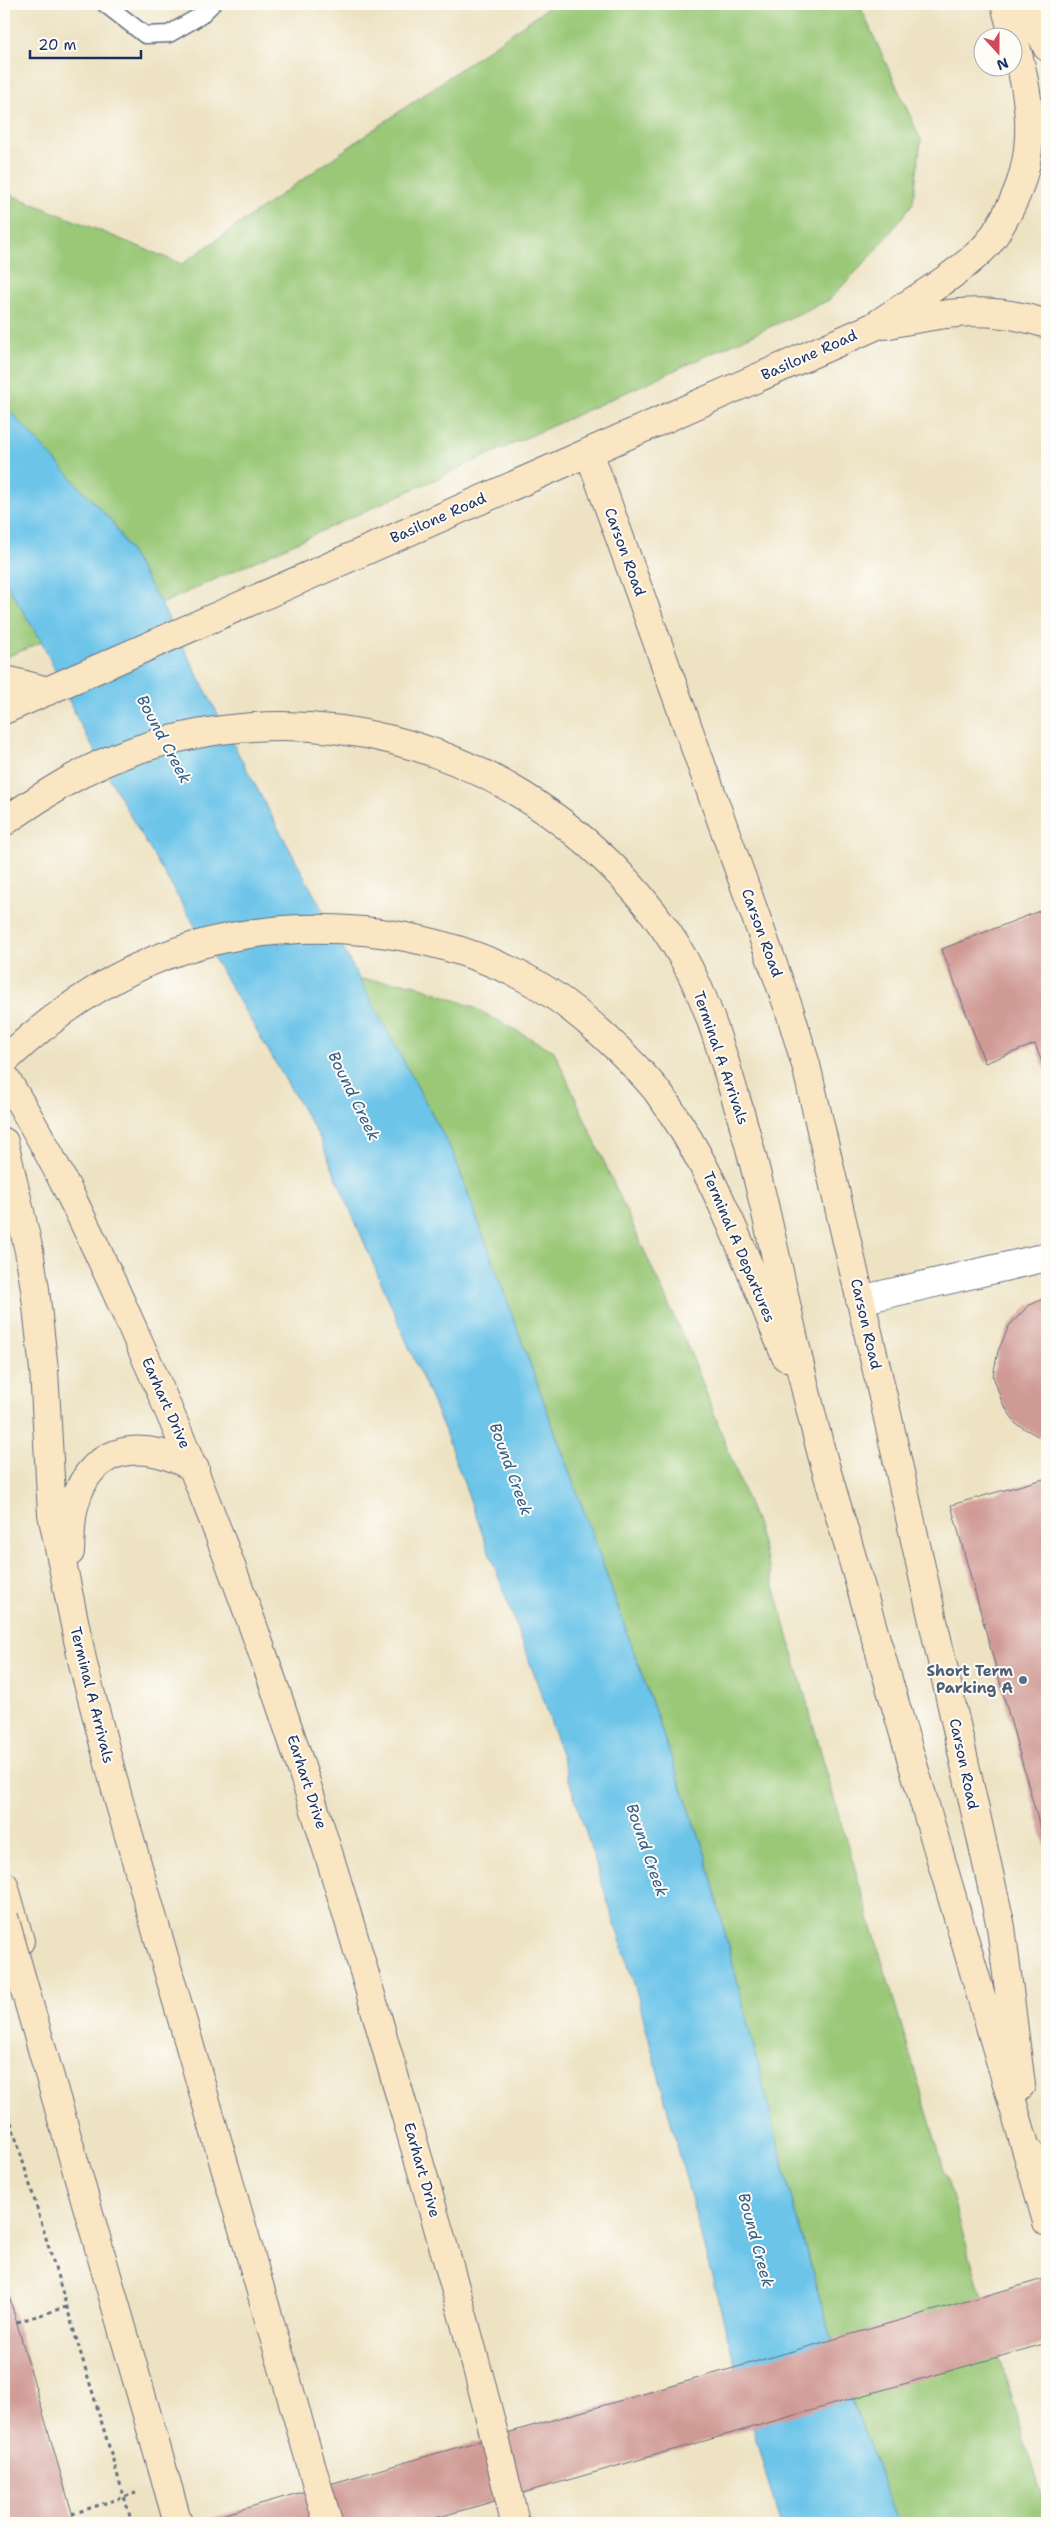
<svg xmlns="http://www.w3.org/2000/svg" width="1051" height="2527" font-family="'Shantell Sans',sans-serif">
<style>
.green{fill:#9ac877;stroke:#5a7c6a}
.water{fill:#6cc4e9;stroke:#447aa4}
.building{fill:#d09a94}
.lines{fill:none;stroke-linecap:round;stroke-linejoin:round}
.lane-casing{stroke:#646e81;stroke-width:19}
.street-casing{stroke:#646e81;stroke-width:30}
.secondary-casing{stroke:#646e81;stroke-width:30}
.path{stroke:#646e81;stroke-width:3;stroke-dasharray:4 4;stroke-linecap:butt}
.lane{stroke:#fff;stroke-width:16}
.street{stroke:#fff;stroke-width:28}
.secondary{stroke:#fbe6c4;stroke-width:28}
.secondary-bridge-casing{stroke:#646e81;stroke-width:30;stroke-linecap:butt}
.secondary-bridge{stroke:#fbe6c4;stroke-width:28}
.service-dot{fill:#5c6f8a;stroke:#fdfcf7;stroke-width:2}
.labels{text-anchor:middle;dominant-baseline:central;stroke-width:4;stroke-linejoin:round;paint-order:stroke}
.street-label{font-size:15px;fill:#1b2f5e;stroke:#fdfcf7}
.service-label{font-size:15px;font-weight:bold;fill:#4e5e75;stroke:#fdfcf7;text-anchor:end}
.water-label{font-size:16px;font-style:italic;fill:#335c88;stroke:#fdfcf7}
</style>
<rect width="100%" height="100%" fill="#fdfcf7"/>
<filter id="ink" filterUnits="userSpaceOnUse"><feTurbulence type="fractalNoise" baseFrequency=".02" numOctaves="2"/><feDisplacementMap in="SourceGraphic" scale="10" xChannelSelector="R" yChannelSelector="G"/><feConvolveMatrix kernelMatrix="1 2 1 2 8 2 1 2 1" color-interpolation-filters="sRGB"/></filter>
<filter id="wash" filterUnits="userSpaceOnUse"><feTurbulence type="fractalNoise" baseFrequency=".0096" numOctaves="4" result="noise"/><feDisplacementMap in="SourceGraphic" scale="20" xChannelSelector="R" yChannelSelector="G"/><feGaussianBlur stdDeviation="1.12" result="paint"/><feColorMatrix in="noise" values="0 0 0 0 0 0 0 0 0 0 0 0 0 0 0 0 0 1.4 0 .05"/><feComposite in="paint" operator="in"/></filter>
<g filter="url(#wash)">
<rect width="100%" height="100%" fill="#ede2c2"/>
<path class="green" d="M 553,4 L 859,4 L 921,140 L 913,203 L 874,253 L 829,300 L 161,604 L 113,523 L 4,405 L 4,192 L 182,264 Z
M 4,580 L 42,642 L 4,658 Z
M 359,979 L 413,984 L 471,1006 L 554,1051 L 694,1361 L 757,1526 L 839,1816 L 1045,2509 L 1047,2523 L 899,2523 L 844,2380 L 797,2220 L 705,1853 L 591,1531 L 454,1155 Z"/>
<path class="water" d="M 4,405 L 113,523 L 161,604 L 239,755 L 454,1155 L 591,1531 L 705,1853 L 797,2220 L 844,2380 L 899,2523 L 780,2523 L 745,2402 L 636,1990 L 545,1704 L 444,1429 L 319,1137 L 128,812 L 78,720 L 42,642 L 4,580 Z"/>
<g id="blocks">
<path class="building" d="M 1047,908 L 1047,1076 L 1035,1044 L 985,1063 L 942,949 Z
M 1047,1297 L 1047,1441 L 1016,1424 L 1002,1402 L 993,1376 L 998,1351 L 1009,1326 L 1028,1306 Z
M 1047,1478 L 1047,1853 L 951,1505 Z
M 1047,2278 L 1047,2343 L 418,2523 L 194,2523 Z
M 4,2279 L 75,2523 L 4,2523 Z"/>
</g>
</g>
<g filter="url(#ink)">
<use href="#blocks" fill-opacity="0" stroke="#646e81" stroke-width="1"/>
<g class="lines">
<g class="lane-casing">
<path id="lane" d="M 105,4 L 145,35 L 169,34 L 200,16 L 212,4"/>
</g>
<g class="street-casing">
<path id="street" d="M 860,1300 L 1047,1257"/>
</g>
<g class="secondary-casing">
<path id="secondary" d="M 1028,4 L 1047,47
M 884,325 C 946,313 986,304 1047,324
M 589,452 L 790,1012 L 806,1065 L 887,1414 L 1001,1927 L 1021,2085
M 4,682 L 10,681 L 48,691
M 4,710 L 873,327 C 908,303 952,279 982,250 C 994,239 1001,224 1009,210 C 1047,139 1023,75 1005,4
M 4,822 C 46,793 89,765 139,749 C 309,693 487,742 612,866 C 648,902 680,945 700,992 C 715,1026 725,1063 736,1099 C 773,1221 791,1347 826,1469 C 895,1702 963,1936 1032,2169
M 4,1061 C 59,1009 124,965 198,945 C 306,915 428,927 527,979 C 561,997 590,1022 618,1049 C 631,1062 645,1076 657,1091 C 716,1171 748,1266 786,1357
M 4,1076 C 56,1159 97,1248 137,1338 C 239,1563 313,1793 381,2030 C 428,2194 478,2357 515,2523
M 4,1142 L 29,1251 L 35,1289 L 44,1370 L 52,1514 L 83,1664 L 118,1798 L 328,2523
M 70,1552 C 71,1536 70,1518 75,1503 C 91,1442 149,1439 195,1469
M 4,1885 L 20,1941
M 1030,2152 L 1032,2169 L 1047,2222"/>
</g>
<path class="path" d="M 4,2099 L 132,2523
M 17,2322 L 66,2307
M 72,2514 L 136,2493"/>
<use href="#lane" class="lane"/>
<use href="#street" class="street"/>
<use href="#secondary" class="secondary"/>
<g class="secondary-bridge-casing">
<path id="secondary-bridge" d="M 4,1917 L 178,2523"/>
</g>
<use href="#secondary-bridge" class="secondary-bridge"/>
</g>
</g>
<circle class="service-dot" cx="1023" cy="1680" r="5"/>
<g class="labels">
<g class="street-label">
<text transform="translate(809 355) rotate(-24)">Basilone Road</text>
<text transform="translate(438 518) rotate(-24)">Basilone Road</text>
<text transform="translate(625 552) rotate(70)">Carson Road</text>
<text transform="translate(762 933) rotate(70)">Carson Road</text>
<text transform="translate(721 1058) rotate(71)">Terminal A Arrivals</text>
<text transform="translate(739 1247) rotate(67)">Terminal A Departures</text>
<text transform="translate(866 1324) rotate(77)">Carson Road</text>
<text transform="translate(166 1403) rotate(66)">Earhart Drive</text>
<text transform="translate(92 1695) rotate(76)">Terminal A Arrivals</text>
<text transform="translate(964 1764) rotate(78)">Carson Road</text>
<text transform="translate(307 1782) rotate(72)">Earhart Drive</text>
<text transform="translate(422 2170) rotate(74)">Earhart Drive</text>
</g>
<g class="service-label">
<text x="1013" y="1671">Short Term<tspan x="1013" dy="17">Parking A</tspan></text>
</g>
<g class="water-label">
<text transform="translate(164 739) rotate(62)">Bound Creek</text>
<text transform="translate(354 1096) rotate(64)">Bound Creek</text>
<text transform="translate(511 1469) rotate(70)">Bound Creek</text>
<text transform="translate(647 1850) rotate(71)">Bound Creek</text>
<text transform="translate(756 2240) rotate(75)">Bound Creek</text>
</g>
</g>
<rect width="1051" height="2527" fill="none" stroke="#fdfcf7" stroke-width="20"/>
<g transform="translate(998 52) rotate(159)"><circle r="24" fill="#fdfcf7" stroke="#a3aaba"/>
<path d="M0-4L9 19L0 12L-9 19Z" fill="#d1495b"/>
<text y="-8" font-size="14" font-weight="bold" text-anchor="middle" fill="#1b2f5e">N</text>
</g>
<path d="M30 50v8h111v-8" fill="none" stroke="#1b2f5e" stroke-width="2.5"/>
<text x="38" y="50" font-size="15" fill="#1b2f5e" stroke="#fdfcf7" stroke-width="4" paint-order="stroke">20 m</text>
</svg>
